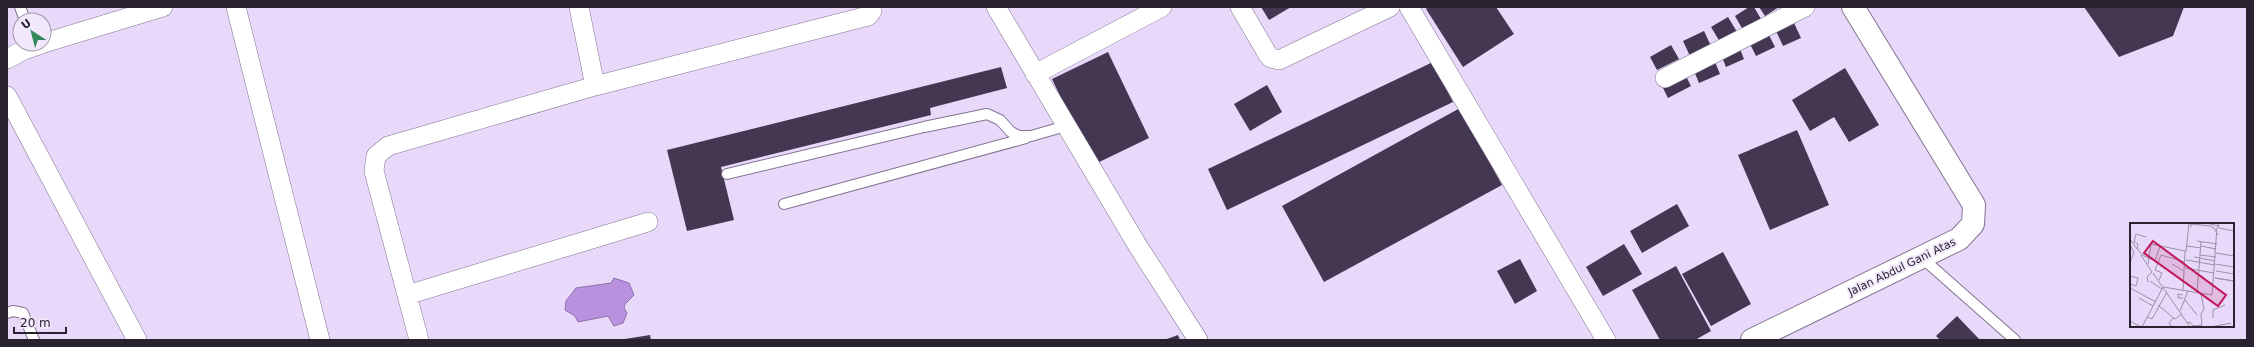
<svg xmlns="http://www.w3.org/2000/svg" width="2254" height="347" font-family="'DejaVu Sans',sans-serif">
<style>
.water{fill:#b891df;stroke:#8d70aa}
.building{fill:#433751}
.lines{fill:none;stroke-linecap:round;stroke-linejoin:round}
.service-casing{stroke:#837592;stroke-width:12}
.minor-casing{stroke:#837592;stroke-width:20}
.tertiary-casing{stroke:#837592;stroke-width:24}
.service{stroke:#fff;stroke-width:10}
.minor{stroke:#fff;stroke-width:19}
.tertiary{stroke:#fff;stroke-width:22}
.labels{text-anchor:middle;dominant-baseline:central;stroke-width:4;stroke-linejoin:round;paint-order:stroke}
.street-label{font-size:11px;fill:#29232f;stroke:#f2e8fc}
.inset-road{fill:none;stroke:#9c90a8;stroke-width:1}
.view{fill:#c2185b;fill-opacity:0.15;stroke:#c2185b;stroke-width:2}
.inset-edge{fill:none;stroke:#29232f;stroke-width:2}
</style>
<rect width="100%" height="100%" fill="#e8d8f9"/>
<path class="water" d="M 614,278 L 629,283 L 634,295 L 625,304 L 624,308 L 627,313 L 623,323 L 614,326 L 608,316 L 578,322 L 575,316 L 565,310 L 566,301 L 576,288 L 611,283 Z"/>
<path class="building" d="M 1261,7 L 1291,7 L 1269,20 Z
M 1428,7 L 1496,7 L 1514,34 L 1463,67 L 1426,9 Z
M 1749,7 L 1754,7 L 1761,19 L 1743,30 L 1735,16 Z
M 1759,7 L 1779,7 L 1765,16 Z
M 2084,7 L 2184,7 L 2173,36 L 2119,57 Z
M 1728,17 L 1737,32 L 1720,42 L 1711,27 Z
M 1794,23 L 1801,38 L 1783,46 L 1776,31 Z
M 1704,31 L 1711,46 L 1690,56 L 1683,41 Z
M 1769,35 L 1775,47 L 1756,56 L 1750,44 Z
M 1671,45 L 1679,59 L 1657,70 L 1650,57 Z
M 1740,49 L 1744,59 L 1726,67 L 1722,57 Z
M 1108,52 L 1149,138 L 1093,165 L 1052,79 Z
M 1433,62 L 1453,102 L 1227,210 L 1208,169 Z
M 1715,62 L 1720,74 L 1699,83 L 1694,71 Z
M 1001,67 L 1007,88 L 930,108 L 931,115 L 721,167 L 734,220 L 687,231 L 667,150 Z
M 1845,68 L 1879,125 L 1849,142 L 1834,117 L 1810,131 L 1792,100 Z
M 1684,72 L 1691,86 L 1668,98 L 1661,84 Z
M 1267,85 L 1282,112 L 1250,131 L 1234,104 Z
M 1460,108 L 1502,185 L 1324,282 L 1282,206 Z
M 1797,130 L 1829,205 L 1770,230 L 1738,155 Z
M 1677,204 L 1689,226 L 1642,253 L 1630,231 Z
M 1624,244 L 1642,274 L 1603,296 L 1586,267 Z
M 1723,252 L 1751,304 L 1711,326 L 1682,274 Z
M 1520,259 L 1537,291 L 1515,304 L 1497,271 Z
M 1676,266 L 1711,331 L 1695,340 L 1660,340 L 1632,290 Z
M 1957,316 L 1980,340 L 1940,340 L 1936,336 Z
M 650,335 L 651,340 L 625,340 L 625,339 Z
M 1178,335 L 1180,340 L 1164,340 Z"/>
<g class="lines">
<g class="service-casing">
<path id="service" d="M 20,7 L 25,20
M 727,174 L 924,127 L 987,114 L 1000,120 L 1011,132 L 1019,136 L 1031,136 L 1066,126
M 784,204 L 1026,138
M 1921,257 L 2015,340
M 7,313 L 13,311 L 23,313 L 34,340"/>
</g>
<g class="minor-casing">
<path id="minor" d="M 236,7 L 320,340
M 579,7 L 595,86
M 996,7 L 1136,243 L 1198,340
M 1240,7 L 1268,55 L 1271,58 L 1279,60 L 1390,7
M 1409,7 L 1606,340
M 44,43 L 163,7
M 7,59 L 24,50 L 42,44
M 1035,74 L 1162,7
M 1665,78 L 1805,7
M 7,96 L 137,340
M 407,295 L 648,222
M 419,340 L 374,171 L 376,156 L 388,146 L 595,86 L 868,16 L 872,11 L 872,7"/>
</g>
<g class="tertiary-casing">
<path id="tertiary" d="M 1752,340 L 1959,239 L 1973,224 L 1974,205 L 1853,7"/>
</g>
<use href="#service" class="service"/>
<use href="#minor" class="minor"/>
<use href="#tertiary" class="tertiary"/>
</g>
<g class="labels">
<g class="street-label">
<text transform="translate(1902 267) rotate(-26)">Jalan Abdul Gani Atas</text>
</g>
</g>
<g transform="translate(2130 223)">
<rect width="104" height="104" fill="#e8d8f9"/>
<path class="inset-road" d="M 76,0 L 89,3M 88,0 L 89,5 L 104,8M 61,4 L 61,1 L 80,3 L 84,5 L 88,12M 16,14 L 6,11 L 4,19 L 8,21 L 7,25 L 12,32 L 28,39M 0,16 L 7,26M 67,18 L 87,21M 0,22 L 4,29 L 0,40M 57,23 L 71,25M 71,23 L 86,26M 56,29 L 59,0M 86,30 L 104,33M 11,32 L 22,49M 70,32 L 86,34M 64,34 L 85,38M 56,37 L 85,42M 25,38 L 30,23M 18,41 L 21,21 L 55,28 L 53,68M 42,41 L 54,48M 85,41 L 104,44M 55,45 L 84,50M 25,47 L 31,32 L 55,39M 25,47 L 32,50 L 29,57M 86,48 L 104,51M 23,50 L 60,104M 0,53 L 8,55 L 6,63 L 0,61M 20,58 L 32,66M 104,58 L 85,55 L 104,58M 18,59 L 17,54 L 22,49M 33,64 L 82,72 L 87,4M 0,65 L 26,79M 67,70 L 71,19M 71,71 L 74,86 L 71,91 L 72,104M 53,72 L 48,71 L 48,75 L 53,75M 9,75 L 23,83M 55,77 L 67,92M 28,82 L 45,96 L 52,91M 50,88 L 58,68M 17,94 L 22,96 L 37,69M 83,95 L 83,87 L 95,82M 0,98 L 11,104M 57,100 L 60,99 L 63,103 L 72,102M 12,104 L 33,64M 42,104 L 39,100 L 44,94M 81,104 L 101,100"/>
<path class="view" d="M 23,18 L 96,72 L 88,83 L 14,30 Z"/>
<rect width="104" height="104" class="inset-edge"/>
</g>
<rect width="2254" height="347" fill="none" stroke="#29232f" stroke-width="16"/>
<g transform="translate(32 32) rotate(324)"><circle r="19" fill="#f2e8fc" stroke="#a299aa"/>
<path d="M0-3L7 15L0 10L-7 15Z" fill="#35895c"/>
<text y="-6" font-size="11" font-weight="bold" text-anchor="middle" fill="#29232f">U</text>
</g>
<path d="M14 327v6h52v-6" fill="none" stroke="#29232f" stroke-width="2"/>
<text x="20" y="327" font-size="12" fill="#29232f" stroke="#f2e8fc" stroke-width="3" paint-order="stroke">20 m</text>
</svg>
